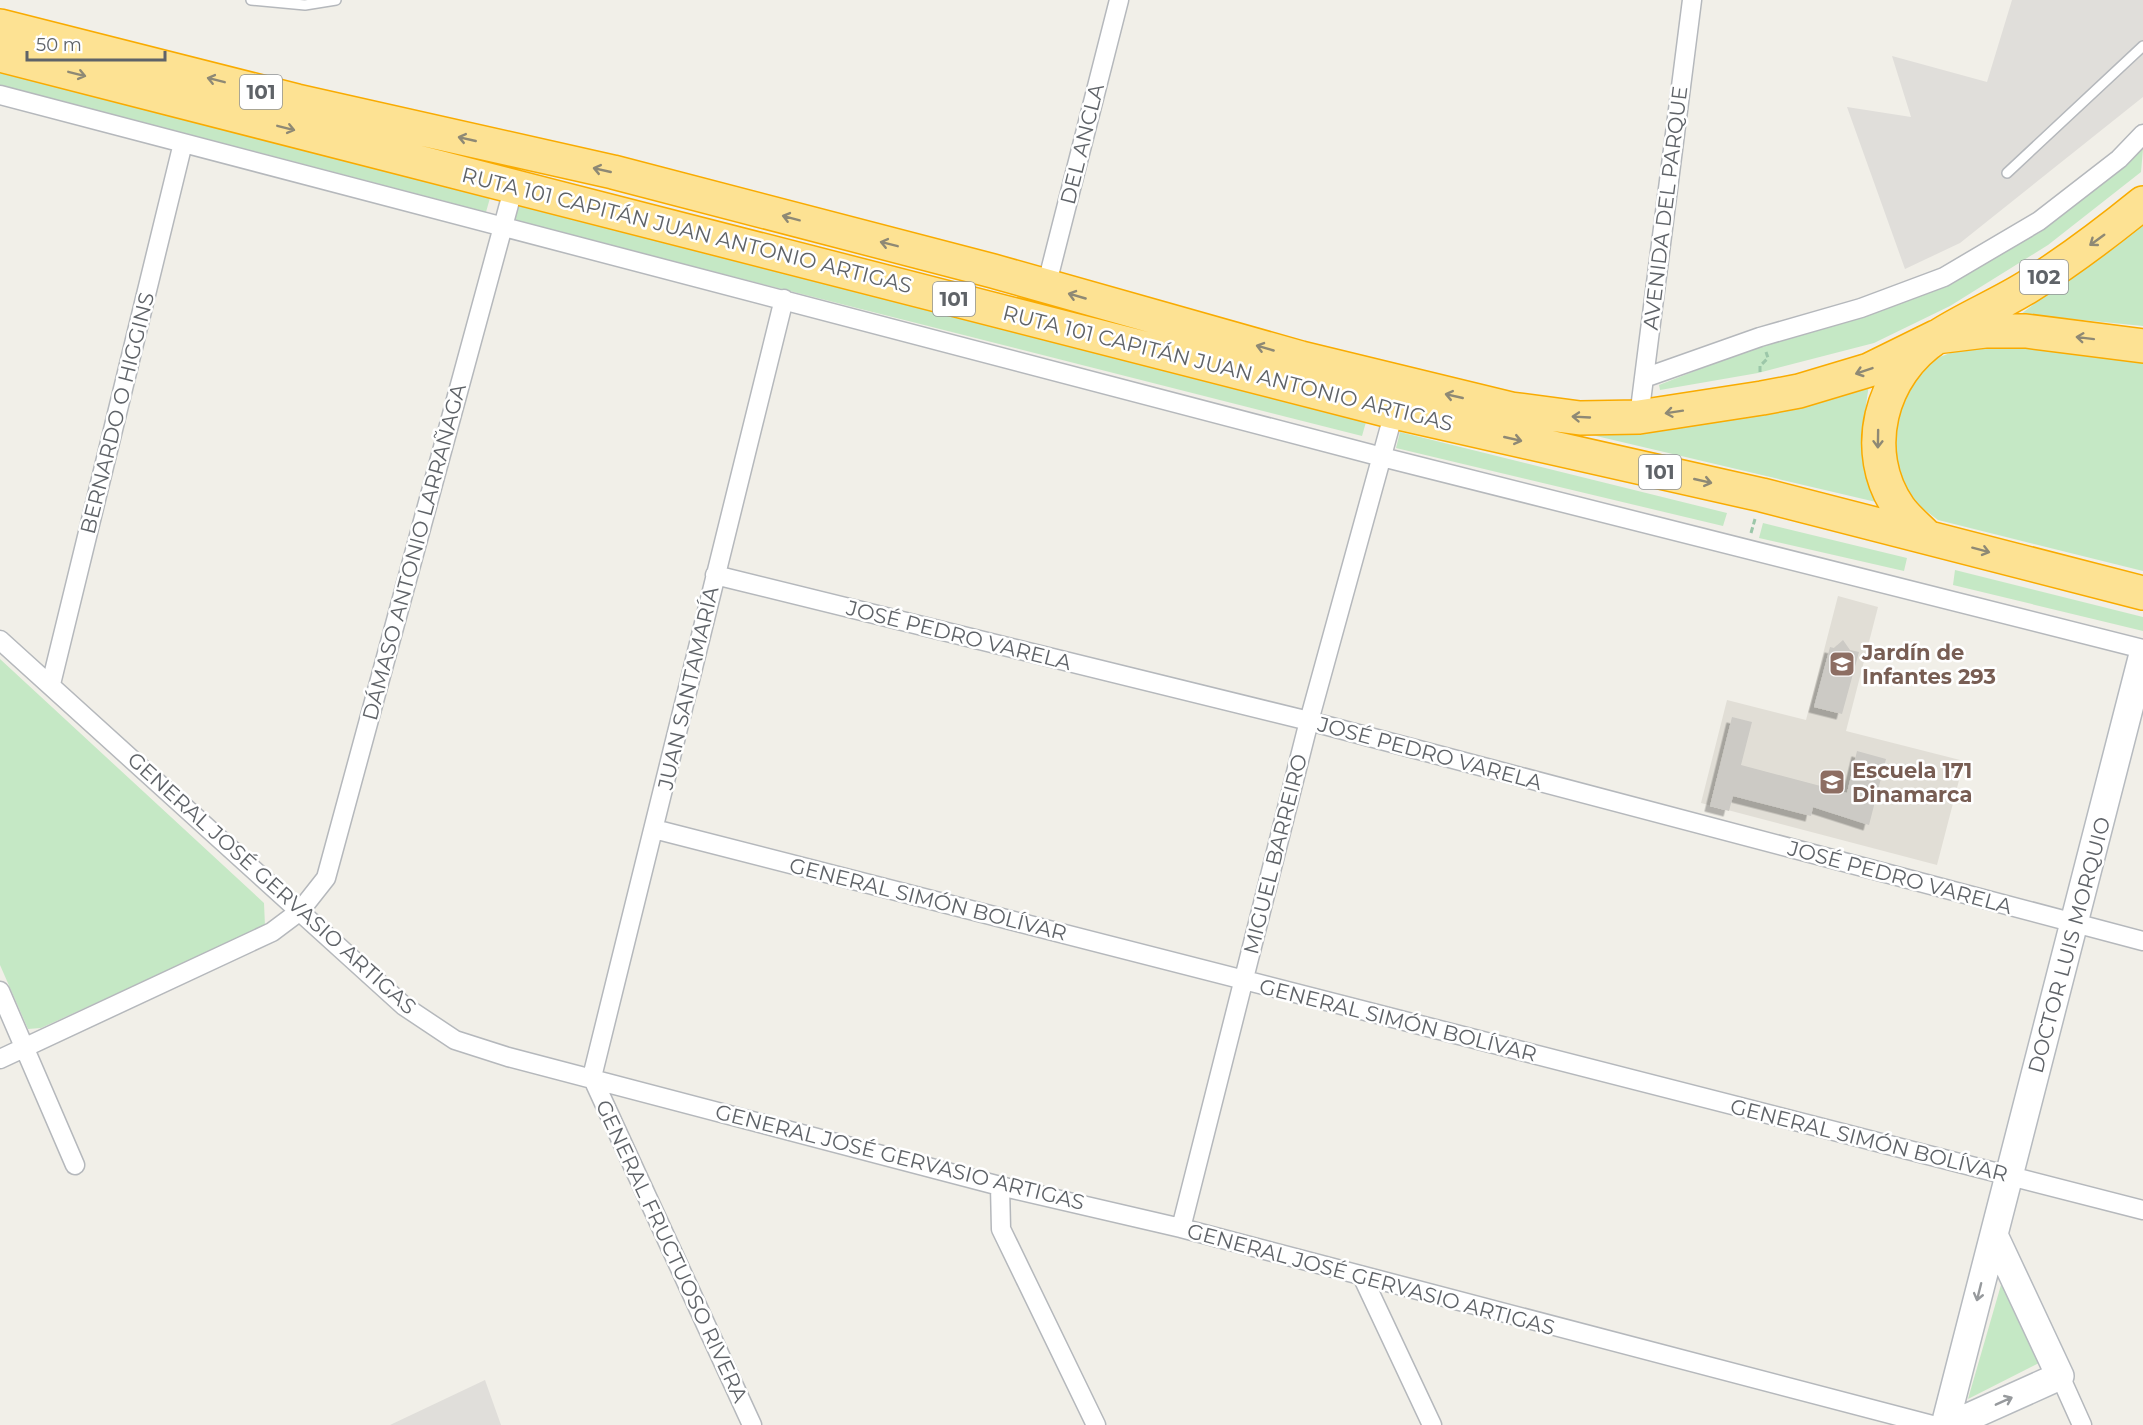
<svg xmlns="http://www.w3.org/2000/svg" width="2143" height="1425" font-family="Montserrat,sans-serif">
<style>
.industrial{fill:#e0deda}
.education{fill:#e1ded6}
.green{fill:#c5e8c5}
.building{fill:#cccac5;filter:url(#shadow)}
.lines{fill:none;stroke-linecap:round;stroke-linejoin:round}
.lane-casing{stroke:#b5b8bc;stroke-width:12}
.street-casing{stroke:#b5b8bc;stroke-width:21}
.secondary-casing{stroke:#b6babf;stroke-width:30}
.highway-casing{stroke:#f9ab00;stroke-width:36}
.path{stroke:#9cc7a9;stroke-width:3;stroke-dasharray:6 3;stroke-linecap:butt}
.lane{stroke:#fff;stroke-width:9}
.street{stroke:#fff;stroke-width:18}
.secondary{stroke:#fff;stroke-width:27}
.highway{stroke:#fde293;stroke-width:33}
.oneway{stroke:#8e8975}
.oneway2{stroke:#979a9d}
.labels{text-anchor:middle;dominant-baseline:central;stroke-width:5;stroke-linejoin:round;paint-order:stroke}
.shield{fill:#fff;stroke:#8f9295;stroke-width:1.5}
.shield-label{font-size:20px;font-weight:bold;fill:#5f6368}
.street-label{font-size:21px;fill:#5f6368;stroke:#fff}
.education-label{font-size:21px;font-weight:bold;fill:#785e54;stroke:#fff;text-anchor:start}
</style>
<defs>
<filter id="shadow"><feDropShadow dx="-5.5" dy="5.5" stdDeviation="0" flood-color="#0004"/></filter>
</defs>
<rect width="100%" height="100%" fill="#f1efe8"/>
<path class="industrial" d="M 2012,0 L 2143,0 L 2143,97 L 1960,243 L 1905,269 L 1847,107 L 1911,117 L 1892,56 L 1987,82 Z
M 485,1380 L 501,1425 L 390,1425 Z"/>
<path class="education" d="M 1838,596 L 1878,607 L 1846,731 L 1964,761 L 1937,865 L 1701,803 L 1727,700 L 1806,720 Z"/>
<path class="green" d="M 0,72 L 490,198 L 486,212 L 0,85 Z
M 2143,149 L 2141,172 L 2048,245 L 1950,306 L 1874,343 L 1758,373 L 1660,390 L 1659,385 L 1733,356 L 1859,315 L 1940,283 L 2039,233 Z
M 519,204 L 1366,422 L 1362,436 L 514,221 Z
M 2143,220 L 2143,326 L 2021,314 Z
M 2010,344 L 2143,357 L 2143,571 L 1938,520 L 1913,501 L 1894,461 L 1897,416 L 1910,382 L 1929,361 L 1961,349 Z
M 1869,385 C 1862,426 1861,462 1876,502 L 1575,431 Z
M 1400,432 L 1727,513 L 1723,526 L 1396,448 Z
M 1763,523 L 1907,558 L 1904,571 L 1759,538 Z
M 1955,570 L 2143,617 L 2143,631 L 1953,585 Z
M 0,659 L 264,903 L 265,926 L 41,1028 L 28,1029 L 0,965 Z
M 2003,1278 L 2039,1363 L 1968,1399 Z"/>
<path class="building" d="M 1843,640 L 1850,650 L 1859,652 L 1842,714 L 1814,707 L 1830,647 L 1834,648 Z
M 1732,717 L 1752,722 L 1741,765 L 1847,793 L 1857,751 L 1886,759 L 1869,825 L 1813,807 L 1811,816 L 1733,796 L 1729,811 L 1710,806 Z"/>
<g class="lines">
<g class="lane-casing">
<path id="lane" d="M 251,0 L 305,5 L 336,0
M 2007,173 L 2143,46"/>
</g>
<g class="street-casing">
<path id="street" d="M 0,95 L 1382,457 L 2143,649
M 1046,287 L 1119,0
M 1644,378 L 1760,337 L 1861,308 L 1944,277 L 2039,221 L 2119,159 L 2143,134
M 1639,417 L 1692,0
M 715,575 L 1309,721 L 2143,941
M 0,640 L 404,1006 L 455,1040 L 508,1057 L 1000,1186 L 1181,1228 L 1932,1425
M 51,684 L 183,143
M 654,829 L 2143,1210
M 0,991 L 75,1165
M 0,1059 L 272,932 L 300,911 L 326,878 L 514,186
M 1000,1186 L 1001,1229 L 1096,1425
M 1181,1228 L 1309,721 L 1394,412
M 1362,1276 L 1432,1425
M 2060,1376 L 2082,1425
M 752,1425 L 592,1077 L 784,299"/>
</g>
<g class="secondary-casing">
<path id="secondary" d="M 1945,1425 L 2143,654
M 1951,1425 L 2060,1376 L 1994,1235"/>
</g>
<g class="highway-casing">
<path id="highway" d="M 0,26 L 297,101 L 613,172 L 993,271 L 1301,358 L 1511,409 L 1580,418 L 1639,417 L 1762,398 L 1799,391 L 1869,370 L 1936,337 L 1985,331 L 2026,331 L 2143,346
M 0,55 L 1394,412 L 1762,495 L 2143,593
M 1925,535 C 1916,526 1906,518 1899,508 C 1860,452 1880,374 1937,337 C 1966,318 1999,305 2029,286 C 2069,261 2106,233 2143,203"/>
</g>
<path class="path" d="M 1760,372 L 1760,366 L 1768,358 L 1766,352
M 1751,533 L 1755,519"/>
<use href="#lane" class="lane"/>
<use href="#street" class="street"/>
<use href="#secondary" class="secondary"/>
<use href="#highway" class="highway"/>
</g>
<defs><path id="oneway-shaft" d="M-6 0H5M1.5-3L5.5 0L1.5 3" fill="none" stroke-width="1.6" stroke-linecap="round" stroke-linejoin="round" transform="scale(1.5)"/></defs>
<g class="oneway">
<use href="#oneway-shaft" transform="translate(77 74) rotate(14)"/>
<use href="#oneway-shaft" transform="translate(216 80) rotate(-166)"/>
<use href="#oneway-shaft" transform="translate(286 128) rotate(14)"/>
<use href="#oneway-shaft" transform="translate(467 139) rotate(-167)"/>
<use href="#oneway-shaft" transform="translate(602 170) rotate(-167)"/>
<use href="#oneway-shaft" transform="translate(791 218) rotate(-165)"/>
<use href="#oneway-shaft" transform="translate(2097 240) rotate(144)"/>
<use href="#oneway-shaft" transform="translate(889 244) rotate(-166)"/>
<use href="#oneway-shaft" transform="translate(1077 296) rotate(-164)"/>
<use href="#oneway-shaft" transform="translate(2085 338) rotate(-173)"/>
<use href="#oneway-shaft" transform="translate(1265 348) rotate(-164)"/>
<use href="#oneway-shaft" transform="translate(1864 371) rotate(161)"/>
<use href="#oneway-shaft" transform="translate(1454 396) rotate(-167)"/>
<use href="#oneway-shaft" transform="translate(1674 412) rotate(171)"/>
<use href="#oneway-shaft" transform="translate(1581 417) rotate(-177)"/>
<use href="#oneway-shaft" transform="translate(1513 439) rotate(13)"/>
<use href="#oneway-shaft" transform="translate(1878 439) rotate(91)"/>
<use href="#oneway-shaft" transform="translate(1703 481) rotate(13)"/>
<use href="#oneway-shaft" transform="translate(1981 550) rotate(15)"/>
</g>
<g class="oneway2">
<use href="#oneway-shaft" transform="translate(1979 1292) rotate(104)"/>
<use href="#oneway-shaft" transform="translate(2004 1401) rotate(-24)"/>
</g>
<defs>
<g id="school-square" transform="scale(1.35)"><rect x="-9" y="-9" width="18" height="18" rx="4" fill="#8d6e63" stroke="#fff"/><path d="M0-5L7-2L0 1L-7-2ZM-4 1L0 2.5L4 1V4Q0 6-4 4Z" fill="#fff"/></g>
</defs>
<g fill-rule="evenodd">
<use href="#school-square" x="1842" y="664"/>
<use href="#school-square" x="1832" y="782"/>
</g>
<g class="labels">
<g class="shield">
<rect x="240" y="75" width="42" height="34" rx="4.5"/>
<rect x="2020" y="260" width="48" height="34" rx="4.5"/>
<rect x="933" y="282" width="42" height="34" rx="4.5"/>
<rect x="1639" y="455" width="42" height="34" rx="4.5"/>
</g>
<g class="shield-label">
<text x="261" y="92">101</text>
<text x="2044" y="277">102</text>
<text x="954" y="299">101</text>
<text x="1660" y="472">101</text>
</g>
<g class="street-label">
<text transform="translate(1082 144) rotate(-76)">DEL ANCLA</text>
<text transform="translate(1665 208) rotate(-83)">AVENIDA DEL PARQUE</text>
<text transform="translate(687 230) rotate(14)">RUTA 101 CAPITÁN JUAN ANTONIO ARTIGAS</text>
<text transform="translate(1228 368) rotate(14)">RUTA 101 CAPITÁN JUAN ANTONIO ARTIGAS</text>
<text transform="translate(117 413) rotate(-76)">BERNARDO O HIGGINS</text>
<text transform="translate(414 552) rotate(-75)">DÁMASO ANTONIO LARRAÑAGA</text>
<text transform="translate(959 635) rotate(14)">JOSÉ PEDRO VARELA</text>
<text transform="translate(688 688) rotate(-77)">JUAN SANTAMARÍA</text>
<text transform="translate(1430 753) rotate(15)">JOSÉ PEDRO VARELA</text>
<text transform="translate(1275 854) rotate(-76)">MIGUEL BARREIRO</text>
<text transform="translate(1900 877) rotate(15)">JOSÉ PEDRO VARELA</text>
<text transform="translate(272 883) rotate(42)">GENERAL JOSÉ GERVASIO ARTIGAS</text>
<text transform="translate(928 899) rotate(14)">GENERAL SIMÓN BOLÍVAR</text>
<text transform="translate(2069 945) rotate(-75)">DOCTOR LUIS MORQUIO</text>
<text transform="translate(1398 1020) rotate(14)">GENERAL SIMÓN BOLÍVAR</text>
<text transform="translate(1869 1140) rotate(14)">GENERAL SIMÓN BOLÍVAR</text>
<text transform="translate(900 1157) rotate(14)">GENERAL JOSÉ GERVASIO ARTIGAS</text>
<text transform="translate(672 1251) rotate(65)">GENERAL FRUCTUOSO RIVERA</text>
<text transform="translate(1371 1279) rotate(15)">GENERAL JOSÉ GERVASIO ARTIGAS</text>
</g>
<g class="education-label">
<text x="1862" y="652">Jardín de<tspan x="1862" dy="24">Infantes 293</tspan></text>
<text x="1852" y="770">Escuela 171<tspan x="1852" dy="24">Dinamarca</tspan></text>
</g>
</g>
<path d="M27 51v9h138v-9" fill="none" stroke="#5f6368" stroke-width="3"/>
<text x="36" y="51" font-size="18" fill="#5f6368" stroke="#ffffff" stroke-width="4.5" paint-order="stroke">50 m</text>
</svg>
